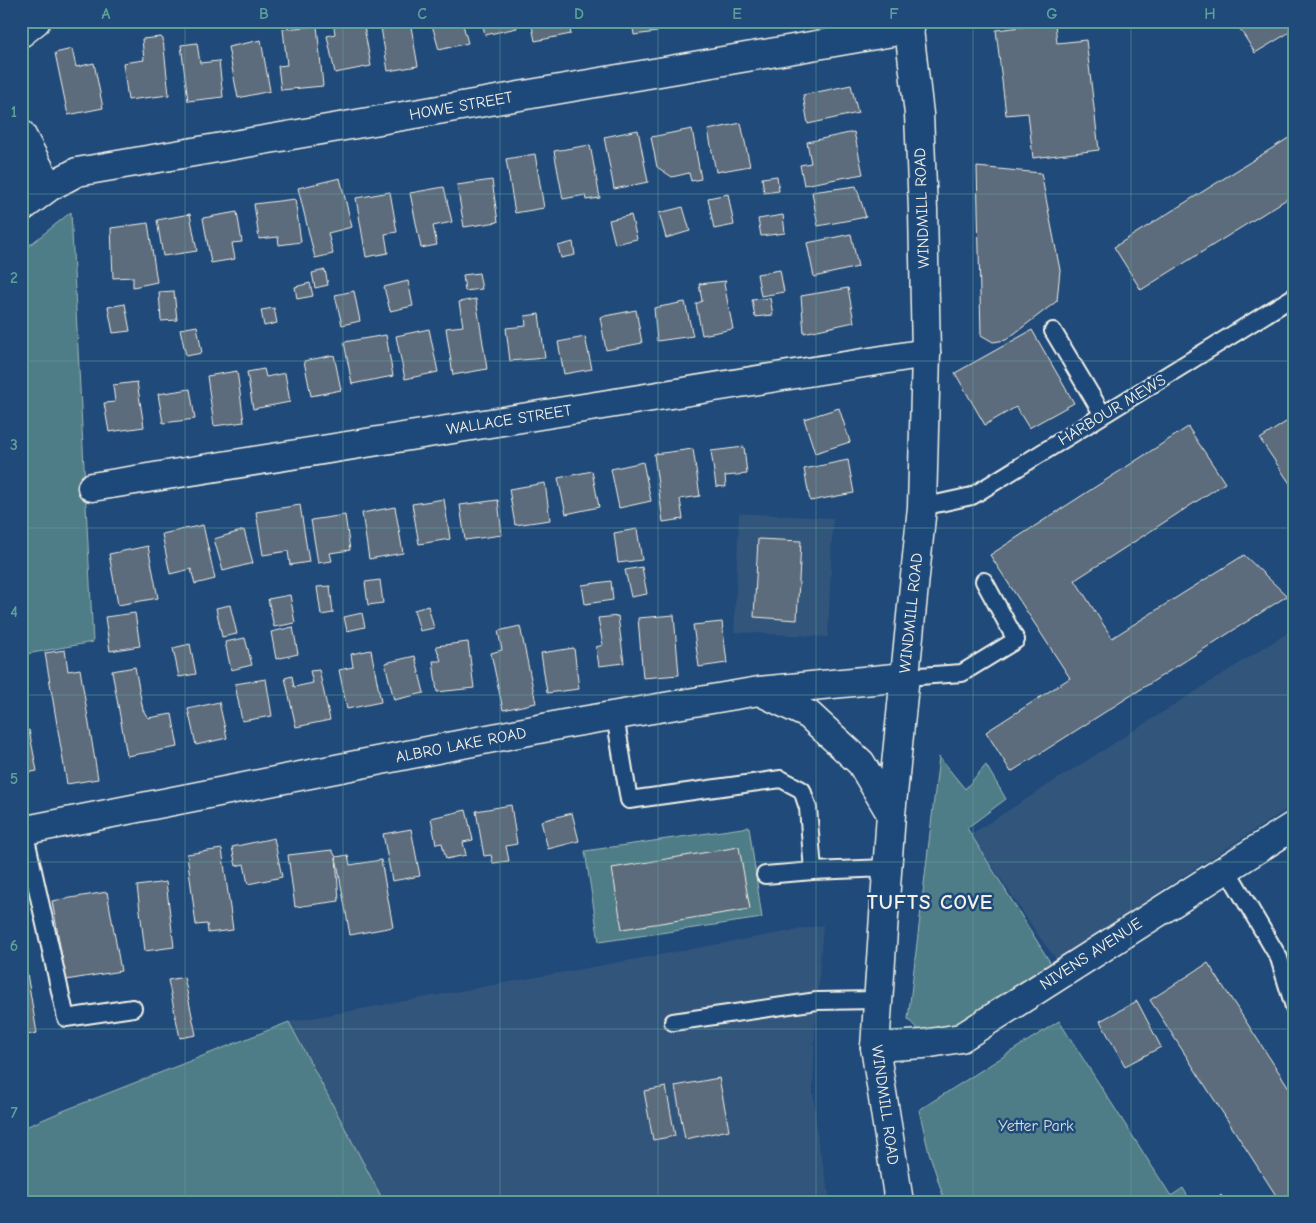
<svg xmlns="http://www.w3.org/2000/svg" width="1316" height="1223" font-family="'Comic Neue',sans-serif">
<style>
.built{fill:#31547b}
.green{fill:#507d87;stroke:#a2b7b8}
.building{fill:#5b6c7c;stroke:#f4f1e8}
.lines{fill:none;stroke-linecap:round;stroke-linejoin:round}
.lane-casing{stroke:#f4f1e8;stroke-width:20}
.street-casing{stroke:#f4f1e8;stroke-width:31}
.secondary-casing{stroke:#f4f1e8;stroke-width:31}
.lane{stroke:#1f4a7a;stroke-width:16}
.street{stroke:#1f4a7a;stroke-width:28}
.secondary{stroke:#1f4a7a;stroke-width:28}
.grid{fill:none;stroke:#5fa199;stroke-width:1;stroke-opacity:0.55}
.labels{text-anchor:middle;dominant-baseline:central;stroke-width:5;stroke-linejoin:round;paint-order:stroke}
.street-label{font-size:16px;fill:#f4f1e8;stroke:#1f4a7a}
.park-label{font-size:16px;fill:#dbe0d9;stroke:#1f4a7a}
.district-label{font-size:21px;font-weight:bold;letter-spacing:1px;fill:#f4f1e8;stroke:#1f4a7a}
.neatline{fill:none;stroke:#5fa199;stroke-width:2}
.grid-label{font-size:16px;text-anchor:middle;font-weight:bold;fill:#5fa199}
</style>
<rect width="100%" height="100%" fill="#1f4a7a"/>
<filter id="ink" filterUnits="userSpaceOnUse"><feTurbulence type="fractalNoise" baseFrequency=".02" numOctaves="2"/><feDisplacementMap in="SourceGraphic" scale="10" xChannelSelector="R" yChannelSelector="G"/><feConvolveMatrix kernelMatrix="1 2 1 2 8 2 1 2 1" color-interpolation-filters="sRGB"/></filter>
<g filter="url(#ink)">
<path class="built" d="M 739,513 L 833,518 L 828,637 L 734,632 Z
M 1295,628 L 1295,804 L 1148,899 L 1107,931 L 1058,962 L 1040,938 L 971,834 Z
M 823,925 L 815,1033 L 813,1089 L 818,1142 L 831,1202 L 384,1202 L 289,1022 Z"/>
<path class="green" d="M 71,212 L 93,642 L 21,655 L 21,252 Z
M 939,757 L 965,789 L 986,765 L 1006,799 L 967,828 L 1053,967 L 962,1026 L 921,1033 L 908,1019 Z
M 749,827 L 762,918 L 599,942 L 585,851 Z
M 1059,1021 L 1171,1196 L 1183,1188 L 1191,1202 L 945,1202 L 928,1149 L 919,1110 Z
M 289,1022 L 384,1202 L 21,1202 L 21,1129 L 63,1111 Z"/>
<path class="building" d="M 333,21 L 363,21 L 371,66 L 335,73 L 327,36 L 335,34 Z
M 380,21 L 410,21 L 418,66 L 388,71 Z
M 431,21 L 462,21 L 468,43 L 439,50 Z
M 482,21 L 516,21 L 517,28 L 485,35 Z
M 531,21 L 568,21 L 571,34 L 535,41 Z
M 582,21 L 613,21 L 614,24 L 583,29 Z
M 632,21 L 672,21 L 672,23 L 656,25 L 657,32 L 634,35 Z
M 1235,21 L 1295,21 L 1295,29 L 1255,53 Z
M 1055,23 L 1057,43 L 1086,40 L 1099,150 L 1033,158 L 1028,113 L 1006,115 L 996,30 Z
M 317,26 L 323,86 L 281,90 L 278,66 L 287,65 L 283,29 Z
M 161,37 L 163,39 L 169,95 L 128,100 L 123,63 L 144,60 L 142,39 Z
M 261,40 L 270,91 L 238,98 L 228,47 Z
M 197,43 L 200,63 L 219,61 L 223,97 L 188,101 L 181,45 Z
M 72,49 L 76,67 L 94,63 L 103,108 L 68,115 L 55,53 Z
M 851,85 L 858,113 L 808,124 L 803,95 Z
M 741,123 L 750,166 L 716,172 L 708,130 Z
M 692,129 L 701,179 L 691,181 L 689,173 L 672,177 L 657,167 L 651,137 Z
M 638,130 L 648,182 L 614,189 L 604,137 Z
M 854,132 L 863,174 L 804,185 L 800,165 L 811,163 L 807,142 Z
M 1295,134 L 1295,194 L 1141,290 L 1114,247 Z
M 590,145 L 600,198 L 586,200 L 585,195 L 563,199 L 554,151 Z
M 535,154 L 544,208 L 515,213 L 506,159 Z
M 977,167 L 1041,173 L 1060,270 L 1057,301 L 1006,340 L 993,342 L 981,335 Z
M 777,176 L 779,191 L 764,193 L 762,178 Z
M 340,178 L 352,227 L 328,233 L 333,254 L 315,258 L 298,188 Z
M 492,180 L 498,222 L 464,227 L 457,185 Z
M 856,186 L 866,217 L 818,226 L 812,192 Z
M 444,187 L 452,222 L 433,226 L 437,245 L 421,248 L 410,193 Z
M 390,192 L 397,232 L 385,234 L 388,253 L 366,257 L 356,198 Z
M 728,194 L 734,225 L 714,229 L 708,198 Z
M 295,199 L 301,242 L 279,245 L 278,237 L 259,239 L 254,204 Z
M 683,207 L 690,231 L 666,238 L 659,213 Z
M 237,212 L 242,242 L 232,243 L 235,259 L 211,263 L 203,218 Z
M 190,214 L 197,251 L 163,256 L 157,220 Z
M 631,215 L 637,239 L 615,244 L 609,220 Z
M 783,215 L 785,233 L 761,236 L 758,219 Z
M 148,223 L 157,282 L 133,287 L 133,277 L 113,278 L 111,228 Z
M 851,234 L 858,267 L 814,277 L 807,243 Z
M 573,242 L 575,255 L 561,258 L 558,246 Z
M 325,270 L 328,285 L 315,288 L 312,273 Z
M 780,270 L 784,292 L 761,296 L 757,274 Z
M 479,273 L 482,289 L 465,291 L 463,275 Z
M 408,281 L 413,306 L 390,311 L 384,287 Z
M 726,281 L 724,284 L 733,329 L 702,335 L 696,304 L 702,301 L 699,284 Z
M 310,283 L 313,296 L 297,299 L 295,287 Z
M 848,288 L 854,322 L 804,333 L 801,296 Z
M 174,291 L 177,320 L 161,321 L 159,292 Z
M 354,291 L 360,321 L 342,325 L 335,295 Z
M 770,298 L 773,315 L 755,317 L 752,300 Z
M 476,299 L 487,369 L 453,375 L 446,328 L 463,326 L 459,302 Z
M 685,302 L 693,336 L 657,341 L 654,308 Z
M 125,304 L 130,331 L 113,333 L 108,307 Z
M 274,308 L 277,323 L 264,326 L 261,310 Z
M 636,310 L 642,343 L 606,350 L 600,317 Z
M 539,314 L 545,358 L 510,361 L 506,328 L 526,326 L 525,316 Z
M 197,326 L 202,353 L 186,356 L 180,329 Z
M 429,329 L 438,372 L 405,379 L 396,336 Z
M 1032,330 L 1074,403 L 1029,428 L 1016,407 L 985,425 L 955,373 Z
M 386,335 L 393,376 L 352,384 L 344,342 Z
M 585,337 L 592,369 L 564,374 L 558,342 Z
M 334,355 L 341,390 L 311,396 L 304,361 Z
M 264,369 L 266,377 L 285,373 L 290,402 L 253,409 L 247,372 Z
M 237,371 L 244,422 L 214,426 L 207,376 Z
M 137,382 L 144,427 L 109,432 L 104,403 L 115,402 L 113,385 Z
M 190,389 L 195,419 L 163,423 L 158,394 Z
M 839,408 L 850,442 L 815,453 L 804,419 Z
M 1295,416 L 1295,491 L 1260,439 Z
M 1188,427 L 1225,483 L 1075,580 L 1112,638 L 1244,555 L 1287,596 L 1011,772 L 986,732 L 1070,678 L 990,555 Z
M 744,447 L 747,474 L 725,476 L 726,487 L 716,486 L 711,451 Z
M 693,449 L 700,496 L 680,499 L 683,519 L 663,522 L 654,454 Z
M 848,460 L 854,493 L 810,501 L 804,469 Z
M 643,462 L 651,501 L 619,508 L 611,469 Z
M 592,471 L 599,507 L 566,514 L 558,478 Z
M 545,483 L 550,520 L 515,525 L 509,489 Z
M 444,499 L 450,539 L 419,544 L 412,504 Z
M 498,500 L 502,535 L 465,540 L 460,505 Z
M 300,505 L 309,562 L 290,565 L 288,551 L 263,555 L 256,512 Z
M 395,507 L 403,553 L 369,559 L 362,513 Z
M 345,515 L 350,550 L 330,553 L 332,561 L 318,563 L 311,520 Z
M 203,525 L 215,579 L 195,584 L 191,569 L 170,574 L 162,534 Z
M 637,529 L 642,560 L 618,563 L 614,533 Z
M 244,530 L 253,563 L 223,571 L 214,539 Z
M 758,539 L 801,541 L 797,620 L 754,617 Z
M 148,546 L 158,598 L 118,605 L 109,554 Z
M 642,567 L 647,594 L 631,597 L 625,570 Z
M 380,580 L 383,603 L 368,605 L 365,582 Z
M 611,581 L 613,600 L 585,604 L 582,585 Z
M 330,586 L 333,613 L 321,615 L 317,587 Z
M 290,595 L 295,623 L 274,627 L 268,599 Z
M 230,605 L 237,634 L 222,637 L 216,608 Z
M 428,606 L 434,628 L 420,631 L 414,610 Z
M 135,613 L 140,646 L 110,651 L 105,617 Z
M 362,613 L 365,627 L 347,631 L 344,617 Z
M 674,615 L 679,675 L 643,678 L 638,618 Z
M 618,616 L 624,663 L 599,666 L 596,647 L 603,645 L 598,618 Z
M 722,622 L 727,663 L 699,667 L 693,625 Z
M 520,626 L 536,703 L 503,710 L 491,653 L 502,650 L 498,631 Z
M 293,627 L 298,654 L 276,659 L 271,632 Z
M 245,638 L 252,665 L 231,670 L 225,642 Z
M 468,642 L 474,688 L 437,692 L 433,661 L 441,661 L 436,646 Z
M 190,644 L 196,674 L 179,677 L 173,648 Z
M 574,648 L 579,689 L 547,693 L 541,653 Z
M 65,650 L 68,671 L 80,669 L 98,779 L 67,784 L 45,653 Z
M 371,650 L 381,702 L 347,709 L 339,670 L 353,667 L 351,654 Z
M 415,656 L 424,693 L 394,700 L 385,663 Z
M 135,667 L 143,710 L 148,718 L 172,714 L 178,747 L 127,756 L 112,671 Z
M 319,670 L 330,720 L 296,727 L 285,678 L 292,676 L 294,687 L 313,683 L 310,671 Z
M 266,679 L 272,716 L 242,721 L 235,684 Z
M 219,702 L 227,738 L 196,745 L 188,709 Z
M 29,730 L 37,771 L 21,774 L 21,732 Z
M 511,805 L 517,844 L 506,846 L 509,861 L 493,863 L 491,855 L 484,856 L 476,811 Z
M 466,810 L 473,840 L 463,842 L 466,855 L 446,859 L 442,843 L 436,844 L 431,818 Z
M 572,813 L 579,841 L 548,849 L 541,821 Z
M 411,829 L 420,876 L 392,881 L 383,834 Z
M 274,838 L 282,877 L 248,884 L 244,864 L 236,866 L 232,847 Z
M 739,847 L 750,909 L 622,929 L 612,868 Z
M 222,849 L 233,930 L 208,933 L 207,924 L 196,925 L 187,854 Z
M 332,850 L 336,857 L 339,901 L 295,907 L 288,855 Z
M 348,855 L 350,865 L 381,860 L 393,927 L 350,935 L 336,857 Z
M 166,882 L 174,947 L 145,951 L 137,886 Z
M 107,892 L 121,971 L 66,980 L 52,901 Z
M 21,938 L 37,1033 L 21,1036 Z
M 1208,963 L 1295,1097 L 1295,1190 L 1279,1200 L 1150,1000 Z
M 184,977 L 196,1035 L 180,1038 L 168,980 Z
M 1137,1001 L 1161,1047 L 1125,1066 L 1100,1021 Z
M 719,1078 L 729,1130 L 685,1139 L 675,1086 Z
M 666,1087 L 675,1136 L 653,1140 L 644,1091 Z
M 1221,1195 L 1225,1202 L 1211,1202 Z"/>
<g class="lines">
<g class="lane-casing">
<path id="lane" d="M 1053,331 L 1103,415
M 922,507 L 972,496 L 1295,296
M 905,677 L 962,673 L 1016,640 L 984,581
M 615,716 L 629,800 L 781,779 L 802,790 L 808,808 L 813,871
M 24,830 L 66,1018 L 133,1008
M 1226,868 L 1279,958 L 1295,1010
M 765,875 L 813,871 L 887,868
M 673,1022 L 817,1001 L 878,1000"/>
</g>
<g class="street-casing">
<path id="street" d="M 21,33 L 36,21
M 21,134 L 49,187
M 21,208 L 49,187 L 77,172 L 910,29
M 92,487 L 926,353
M 875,1047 L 924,1044 L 961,1038 L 1295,825"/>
</g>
<g class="secondary-casing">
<path id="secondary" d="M 759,691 L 809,715 L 861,763 L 891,814
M 21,831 L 564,724 L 759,691 L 905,677
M 899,1202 L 875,1047 L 891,814 L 922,507 L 926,353 L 923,210 L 919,114 L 908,21"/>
</g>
<use href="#lane" class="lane"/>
<use href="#street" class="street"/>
<use href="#secondary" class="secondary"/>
</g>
</g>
<path class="grid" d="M 185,21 L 185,1202M 343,21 L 343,1202M 500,21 L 500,1202M 658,21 L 658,1202M 816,21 L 816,1202M 973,21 L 973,1202M 1131,21 L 1131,1202M 21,194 L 1295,194M 21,361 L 1295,361M 21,528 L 1295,528M 21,695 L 1295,695M 21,862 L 1295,862M 21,1029 L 1295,1029"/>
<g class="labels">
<g class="street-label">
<text transform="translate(461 106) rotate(-10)">HOWE STREET</text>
<text transform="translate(922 208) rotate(-92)">WINDMILL ROAD</text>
<text transform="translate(1112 410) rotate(-31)">HARBOUR MEWS</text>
<text transform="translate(509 420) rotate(-9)">WALLACE STREET</text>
<text transform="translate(911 613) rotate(-84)">WINDMILL ROAD</text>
<text transform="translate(461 745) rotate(-11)">ALBRO LAKE ROAD</text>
<text transform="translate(1091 954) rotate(-33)">NIVENS AVENUE</text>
<text transform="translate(885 1105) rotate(82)">WINDMILL ROAD</text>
</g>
<g class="park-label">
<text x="1036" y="1126">Yetter Park</text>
</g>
<g class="district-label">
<text x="930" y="902">TUFTS COVE</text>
</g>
</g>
<rect width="1316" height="1223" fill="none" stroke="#1f4a7a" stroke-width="55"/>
<rect x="28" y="28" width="1260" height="1168" class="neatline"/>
<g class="grid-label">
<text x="106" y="19">A</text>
<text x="264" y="19">B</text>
<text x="422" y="19">C</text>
<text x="579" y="19">D</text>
<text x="737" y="19">E</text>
<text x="894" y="19">F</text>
<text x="1052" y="19">G</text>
<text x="1210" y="19">H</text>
<text x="14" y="117">1</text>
<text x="14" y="283">2</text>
<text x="14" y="450">3</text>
<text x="14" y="617">4</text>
<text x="14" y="784">5</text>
<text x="14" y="951">6</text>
<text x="14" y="1118">7</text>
</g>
</svg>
